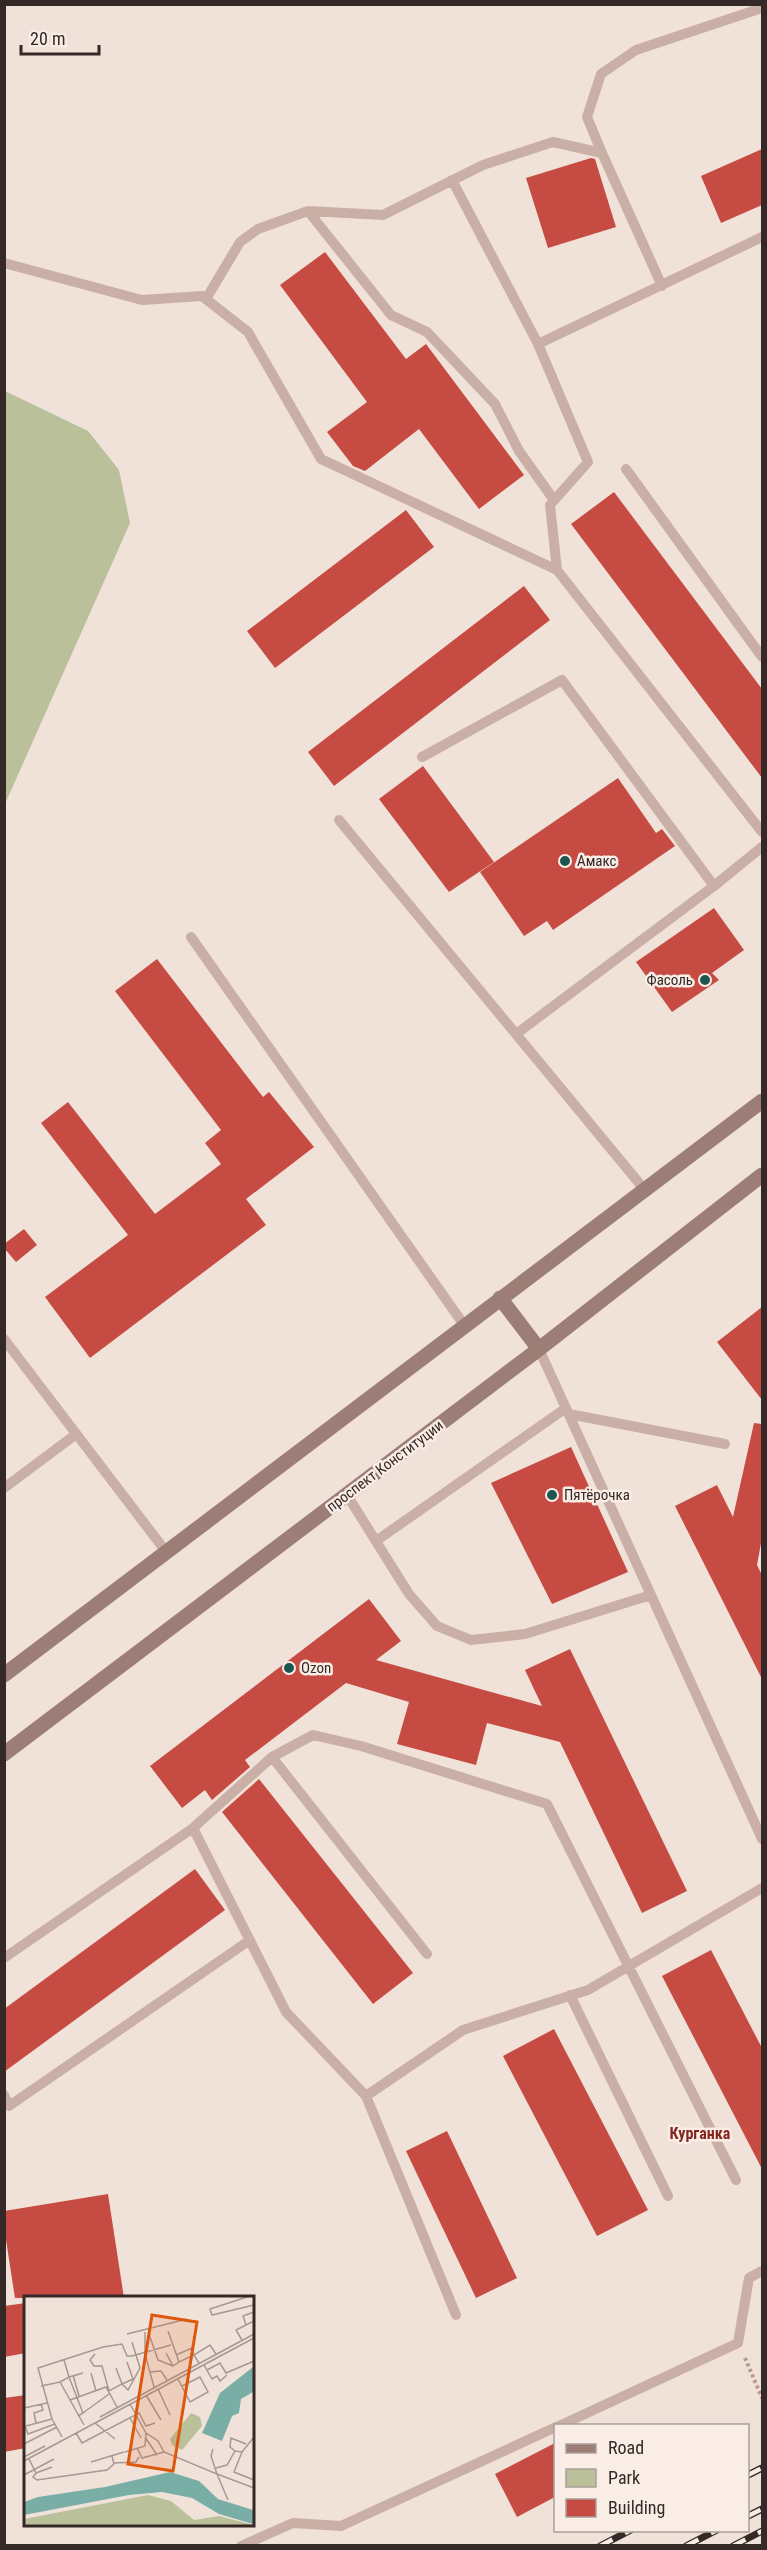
<svg xmlns="http://www.w3.org/2000/svg" width="767" height="2550" font-family="'Roboto Condensed',sans-serif">
<style>
.green{fill:#bac09a}
.building{fill:#c64c43}
.lines{fill:none;stroke-linecap:round;stroke-linejoin:round}
.path{stroke:#b59990;stroke-width:4;stroke-dasharray:3 3;stroke-linecap:butt}
.lane{stroke:#c9afa6;stroke-width:10}
.secondary{stroke:#9d7e77;stroke-width:15}
.rail-casing{stroke:#352927;stroke-width:7}
.rail{stroke:#f9ede6;stroke-width:4.5;stroke-dasharray:14;stroke-linecap:butt}
.poi-dot{fill:#1c5650;stroke:#f9ede6;stroke-width:2}
.labels{text-anchor:middle;dominant-baseline:central;stroke-width:5;stroke-linejoin:round;paint-order:stroke}
.poi-label{font-size:15px;fill:#352927;stroke:#f9ede6;text-anchor:start}
.street-label{font-size:15px;fill:#352927;stroke:#f9ede6}
.neighbourhood-label{font-size:16px;font-weight:bold;fill:#842620;stroke:#f9ede6}
.inset-road{fill:none;stroke:#a69892;stroke-width:1.5}
.view{fill:#df570d;fill-opacity:0.15;stroke:#df570d;stroke-width:3}
.inset-edge{fill:none;stroke:#352927;stroke-width:3}
</style>
<rect width="100%" height="100%" fill="#f1e2d9"/>
<path class="green" d="M 5,391 L 88,431 L 119,470 L 130,523 L 5,804 Z"/>
<path class="building" d="M 762,149 L 762,205 L 721,223 L 701,176 Z
M 591,158 L 595,159 L 616,227 L 548,248 L 526,178 Z
M 325,252 L 406,359 L 426,344 L 524,475 L 479,509 L 419,429 L 365,471 L 353,466 L 327,432 L 367,402 L 280,285 Z
M 614,492 L 762,689 L 762,778 L 571,524 Z
M 406,510 L 434,547 L 275,668 L 247,631 Z
M 524,586 L 550,620 L 334,786 L 308,752 Z
M 423,766 L 494,862 L 449,892 L 379,799 Z
M 618,778 L 656,833 L 662,829 L 675,846 L 553,930 L 547,921 L 524,936 L 480,872 Z
M 714,908 L 744,950 L 712,973 L 719,980 L 672,1012 L 636,962 Z
M 157,959 L 263,1097 L 269,1092 L 314,1147 L 246,1199 L 266,1225 L 90,1358 L 45,1297 L 128,1235 L 41,1123 L 68,1102 L 155,1214 L 221,1164 L 205,1143 L 221,1130 L 115,991 Z
M 24,1229 L 37,1245 L 16,1262 L 4,1248 L 4,1244 Z
M 762,1307 L 762,1400 L 717,1342 Z
M 754,1423 L 762,1424 L 762,1538 L 757,1565 L 762,1575 L 762,1679 L 675,1506 L 717,1485 L 733,1517 Z
M 571,1447 L 628,1572 L 552,1604 L 491,1483 Z
M 369,1599 L 401,1641 L 376,1660 L 542,1706 L 525,1670 L 570,1649 L 687,1891 L 642,1913 L 560,1742 L 487,1723 L 476,1765 L 397,1744 L 409,1702 L 346,1683 L 245,1760 L 250,1767 L 212,1800 L 205,1790 L 182,1808 L 150,1766 Z
M 259,1779 L 413,1973 L 373,2004 L 222,1812 Z
M 195,1869 L 225,1910 L 4,2072 L 4,2009 Z
M 711,1950 L 762,2048 L 762,2169 L 662,1976 Z
M 554,2029 L 648,2210 L 597,2236 L 503,2056 Z
M 447,2131 L 517,2278 L 476,2298 L 406,2151 Z
M 108,2194 L 124,2298 L 15,2298 L 4,2227 L 4,2211 Z
M 26,2303 L 26,2353 L 4,2357 L 4,2306 Z
M 26,2395 L 26,2448 L 4,2452 L 4,2398 Z
M 555,2443 L 555,2497 L 517,2517 L 495,2474 Z"/>
<g class="lines">
<path class="path" d="M 745,2358 L 762,2398"/>
<path class="lane" d="M 602,153 L 587,117 L 601,74 L 636,50 L 762,8
M 452,180 L 538,344
M 308,211 L 391,315 L 427,332 L 495,404 L 519,451 L 554,500
M 4,263 L 142,300 L 202,296 L 248,332 L 321,459 L 557,570 L 762,832
M 206,299 L 240,242 L 258,229 L 308,211 L 383,215 L 483,165 L 553,142 L 602,153 L 662,286
M 626,469 L 762,657
M 557,570 L 550,505 L 588,462 L 538,344 L 762,237
M 422,757 L 562,680 L 714,886 L 762,847
M 339,820 L 644,1189
M 191,937 L 464,1325
M 516,1034 L 714,886
M 4,1339 L 167,1553
M 539,1349 L 762,1839
M 569,1414 L 725,1444
M 4,1488 L 75,1435
M 347,1495 L 409,1594 L 437,1626 L 471,1640 L 525,1634 L 651,1595
M 376,1541 L 566,1408
M 272,1757 L 313,1735 L 361,1746 L 547,1804 L 736,2180
M 193,1828 L 272,1757 L 427,1954
M 4,1958 L 193,1828 L 286,2012 L 366,2096 L 456,2315
M 570,1995 L 668,2196
M 4,2095 L 9,2106 L 250,1940
M 366,2096 L 463,2030 L 588,1990 L 762,1888
M 559,2426 L 738,2343 L 749,2278 L 762,2271
M 241,2546 L 293,2523 L 341,2526 L 556,2427"/>
<path class="secondary" d="M 500,1298 L 539,1349
M 4,1675 L 762,1101
M 4,1754 L 539,1349 L 762,1175"/>
<g class="rail-casing">
<path id="rail" d="M 748,2475 L 762,2468
M 748,2516 L 762,2509
M 600,2546 L 631,2530
M 686,2546 L 717,2530
M 733,2546 L 762,2531"/>
</g>
<use href="#rail" class="rail"/>
</g>
<g class="poi-dot">
<circle cx="565" cy="861" r="6"/>
<circle cx="705" cy="980" r="6"/>
<circle cx="552" cy="1495" r="6"/>
<circle cx="289" cy="1668" r="6"/>
</g>
<g class="labels">
<g class="poi-label">
<text x="577" y="861">Амакс</text>
<text x="693" y="980" text-anchor="end">Фасоль</text>
<text x="564" y="1495">Пятёрочка</text>
<text x="301" y="1668">Ozon</text>
</g>
<g class="street-label">
<text transform="translate(385 1466) rotate(-37)">проспект Конституции</text>
</g>
<g class="neighbourhood-label">
<text x="700" y="2133">Курганка</text>
</g>
</g>
<g transform="translate(24 2296)">
<rect width="230" height="230" fill="#f1e2d9"/>
<path d="M 167,117 L 176,121 L 178,130 L 158,154 L 148,149 L 146,143 ZM 124,199 L 147,205 L 170,224 L 195,220 L 230,229 L 0,230 L 0,223 Z" fill="#bac09a"/>
<path d="M 229,71 L 229,96 L 217,103 L 215,117 L 208,120 L 198,145 L 178,137 L 196,97 ZM 146,176 L 175,185 L 194,203 L 229,214 L 229,228 L 195,218 L 168,202 L 138,196 L 105,199 L 0,219 L 0,206 L 14,201 L 81,191 Z" fill="#79aea7"/>
<path class="inset-road" d="M 226,0 L 186,13 L 188,19 L 230,9M 230,16 L 219,20 L 222,29 L 230,25M 144,35 L 155,66 L 170,59 L 175,67M 121,36 L 121,58 L 130,91M 103,38 L 163,23M 126,41 L 134,64 L 149,70M 218,44 L 212,34 L 222,29M 142,57 L 149,70 L 155,66M 71,58 L 66,64 L 70,70 L 78,70 L 85,95 L 98,88 L 92,72M 152,59 L 168,52 L 170,59 L 186,49 L 192,58M 40,64 L 45,81 L 59,77M 180,69 L 188,83 L 193,80 L 196,85 L 203,79M 183,74 L 196,67 L 202,77 L 230,65M 126,76 L 137,75 L 143,84M 67,77 L 72,95M 49,79 L 55,100M 154,83 L 166,106 L 184,96 L 176,81 L 158,90M 36,86 L 45,81 L 59,117 L 54,120M 98,88 L 104,94 L 116,72 L 108,46M 98,88 L 109,83 L 103,66M 17,90 L 36,86 L 60,129M 134,93 L 146,119M 122,99 L 137,124M 46,104 L 82,91 L 93,111M 106,108 L 122,137 L 134,145 L 140,156 L 193,178 L 204,204M 0,112 L 23,107M 59,117 L 85,98M 76,121 L 230,38M 106,122 L 117,142M 12,127 L 10,117 L 19,114 L 17,108M 71,127 L 91,143M 1,130 L 4,138 L 31,128M 2,130 L 28,123M 52,137 L 58,147 L 115,117 L 122,130 L 131,127M 38,141 L 28,123 L 14,72 L 79,51 L 98,48 L 103,60 L 108,60 L 147,49M 121,141 L 133,159M 0,148 L 33,131M 113,152 L 118,162 L 140,156M 189,153 L 187,160 L 193,178 L 230,192M 211,155 L 206,151 L 207,142 L 222,148M 101,156 L 121,150 L 122,137M 218,156 L 210,176 L 230,184M 0,161 L 21,150M 5,163 L 12,177 L 28,171M 0,165 L 230,42M 67,166 L 100,156M 90,167 L 112,166 L 115,161M 192,172 L 203,169 L 211,155 L 218,156 L 230,141M 12,177 L 9,181 L 13,184 L 83,174 L 90,168 L 88,160M 0,179 L 30,163"/>
<path class="view" d="M 128,19 L 173,26 L 149,175 L 104,168 Z"/>
<rect width="230" height="230" class="inset-edge"/>
</g>
<rect width="767" height="2550" fill="none" stroke="#352927" stroke-width="12"/>
<rect x="554" y="2424" width="195" height="108" fill="#f9ede6" stroke="#ab9f9a" stroke-width="1.5"/>
<rect x="566" y="2444" width="30" height="9" fill="#9d7e77" stroke="#ab9f9a" stroke-width="1.5"/>
<text x="608" y="2454" font-size="18" fill="#352927">Road</text>
<rect x="566" y="2469" width="30" height="18" fill="#bac09a" stroke="#ab9f9a" stroke-width="1.5"/>
<text x="608" y="2484" font-size="18" fill="#352927">Park</text>
<rect x="566" y="2499" width="30" height="18" fill="#c64c43" stroke="#ab9f9a" stroke-width="1.5"/>
<text x="608" y="2514" font-size="18" fill="#352927">Building</text>
<path d="M21 45v9h78v-9" fill="none" stroke="#352927" stroke-width="3"/>
<text x="30" y="45" font-size="18" fill="#352927" stroke="#f9ede6" stroke-width="4.5" paint-order="stroke">20 m</text>
</svg>
